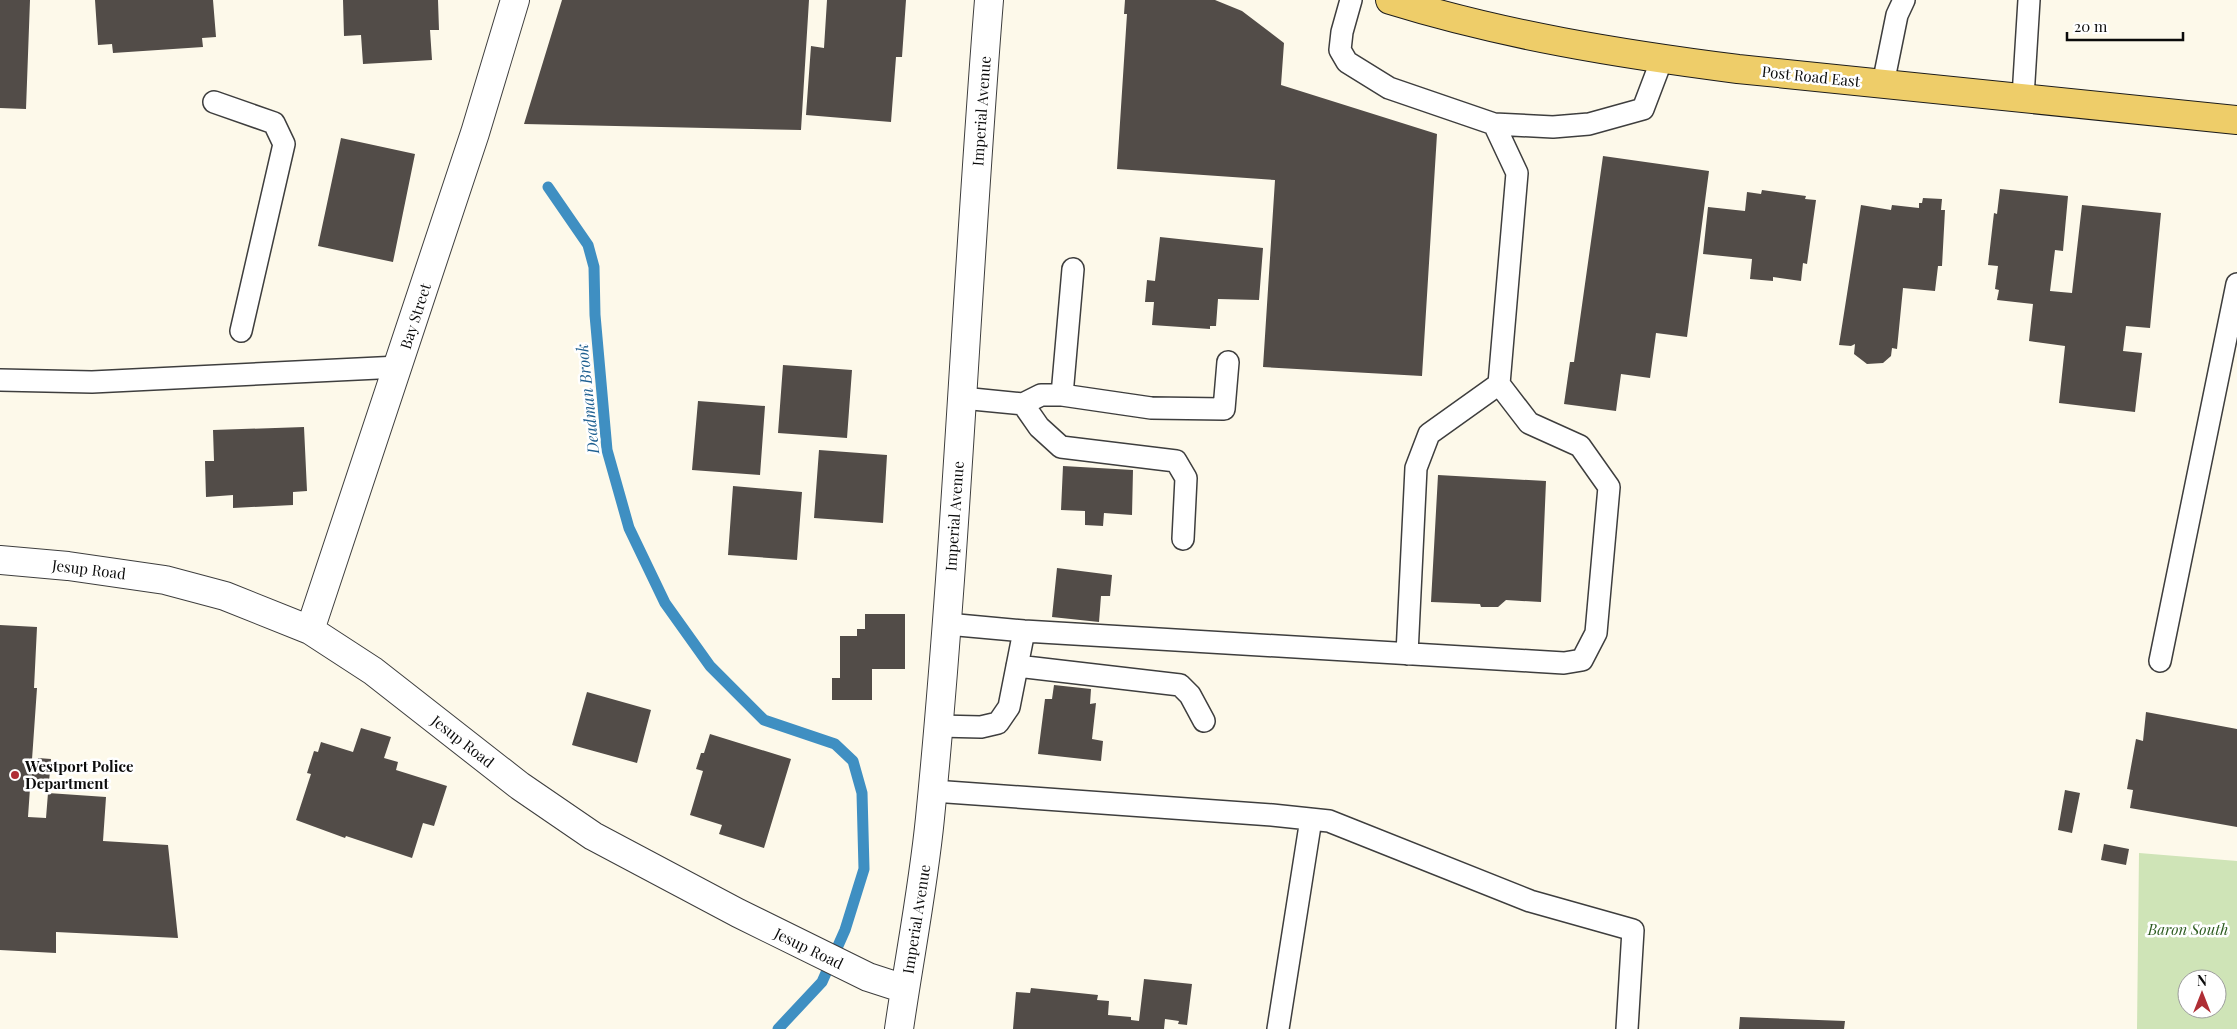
<svg xmlns="http://www.w3.org/2000/svg" width="2237" height="1029" font-family="'Playfair Display',serif">
<style>
.green{fill:#cfe4b7;fill-rule:evenodd}
.lines{fill:none;stroke-linecap:round;stroke-linejoin:round}
.stream{stroke:#3f8fc2;stroke-width:11}
.building{fill:#524c48}
.service-casing{stroke:#3e3e3e;stroke-width:24}
.minor-casing{stroke:#3e3e3e;stroke-width:30}
.primary-casing{stroke:#1c1c1c;stroke-width:30}
.service{stroke:#fff;stroke-width:21}
.minor{stroke:#fff;stroke-width:28}
.primary{stroke:#eecd69;stroke-width:28}
.poi-dot{fill:#af2e35;stroke:#fff;stroke-width:2}
.labels{text-anchor:middle;dominant-baseline:central;stroke-width:5;stroke-linejoin:round;paint-order:stroke}
.street-label{font-size:15px;fill:#0b0b0b;stroke:#fff}
.poi-label{font-size:15px;font-weight:bold;fill:#0b0b0b;stroke:#fff;text-anchor:start}
.park-label{font-size:15px;font-style:italic;fill:#2e5c21;stroke:#fff}
.water-label{font-size:16px;font-style:italic;fill:#1f6091;stroke:#fff}
</style>
<rect width="100%" height="100%" fill="#fdf9ea"/>
<path class="green" d="M 2139,853 L 2237,861 L 2237,1029 L 2137,1029 ZM 2187,979 L 2217,979 L 2217,1009 L 2187,1009 Z"/>
<g class="lines">
<path class="stream" d="M 548,187 L 588,245 L 594,267 L 595,315 L 607,450 L 629,528 L 665,603 L 710,666 L 764,720 L 835,744 L 853,761 L 862,793 L 864,869 L 845,930 L 822,982 L 778,1029"/>
</g>
<path class="building" d="M 0,0 L 30,0 L 26,109 L 0,108 Z
M 95,0 L 213,0 L 216,37 L 202,38 L 203,47 L 113,53 L 112,44 L 98,45 Z
M 343,0 L 438,0 L 439,30 L 430,30 L 432,60 L 363,64 L 361,35 L 344,36 Z
M 562,0 L 809,0 L 801,130 L 524,124 Z
M 827,0 L 906,0 L 902,57 L 896,57 L 891,122 L 806,115 L 811,46 L 824,48 Z
M 1125,0 L 1215,0 L 1242,11 L 1284,43 L 1281,85 L 1437,134 L 1422,376 L 1263,367 L 1275,180 L 1117,169 L 1127,14 L 1124,14 Z
M 341,138 L 415,154 L 393,262 L 318,246 Z
M 1603,156 L 1709,171 L 1687,337 L 1656,333 L 1650,378 L 1621,374 L 1616,411 L 1564,404 L 1570,362 L 1574,362 Z
M 2000,189 L 2068,196 L 2063,251 L 2055,250 L 2050,291 L 2072,293 L 2082,205 L 2161,213 L 2150,328 L 2126,326 L 2123,351 L 2142,353 L 2135,412 L 2059,403 L 2065,346 L 2029,341 L 2033,304 L 1997,300 L 1999,290 L 1995,289 L 1998,266 L 1988,265 L 1994,213 L 1997,214 Z
M 1762,190 L 1806,196 L 1805,199 L 1816,200 L 1807,264 L 1803,263 L 1801,281 L 1773,277 L 1773,281 L 1750,279 L 1752,259 L 1703,254 L 1708,207 L 1745,211 L 1747,192 L 1761,194 Z
M 1923,198 L 1942,199 L 1941,210 L 1945,210 L 1942,266 L 1938,266 L 1935,291 L 1903,288 L 1897,349 L 1892,348 L 1891,356 L 1883,363 L 1867,364 L 1854,354 L 1855,344 L 1851,346 L 1839,345 L 1861,205 L 1891,210 L 1892,205 L 1919,208 L 1919,203 L 1922,203 Z
M 1160,237 L 1263,248 L 1259,300 L 1218,299 L 1216,326 L 1210,326 L 1210,329 L 1152,325 L 1154,302 L 1145,302 L 1147,280 L 1155,281 Z
M 783,365 L 852,370 L 847,438 L 778,433 Z
M 698,401 L 765,406 L 760,475 L 692,470 Z
M 304,427 L 307,491 L 293,492 L 293,505 L 233,508 L 233,495 L 206,497 L 205,461 L 214,461 L 213,430 Z
M 819,450 L 887,455 L 883,523 L 814,518 Z
M 1063,466 L 1133,470 L 1132,515 L 1104,513 L 1103,526 L 1085,525 L 1085,511 L 1061,510 Z
M 1438,475 L 1546,481 L 1541,602 L 1506,600 L 1498,607 L 1481,607 L 1480,604 L 1431,602 Z
M 733,486 L 802,492 L 797,560 L 728,555 Z
M 1057,568 L 1112,575 L 1110,596 L 1101,596 L 1099,622 L 1052,617 Z
M 865,614 L 905,614 L 905,669 L 872,669 L 872,700 L 832,700 L 832,678 L 840,678 L 840,636 L 857,636 L 857,629 L 865,629 Z
M 0,625 L 37,627 L 34,688 L 37,688 L 28,817 L 46,818 L 48,793 L 106,797 L 103,841 L 168,845 L 178,938 L 56,932 L 56,953 L 0,950 Z
M 1054,685 L 1091,689 L 1090,704 L 1096,703 L 1092,739 L 1103,741 L 1101,761 L 1038,754 L 1045,699 L 1052,699 Z
M 587,692 L 651,710 L 637,763 L 572,745 Z
M 2146,712 L 2237,729 L 2237,827 L 2130,808 L 2133,790 L 2127,789 L 2136,739 L 2143,741 Z
M 361,728 L 391,737 L 384,758 L 398,762 L 396,770 L 447,786 L 434,826 L 423,823 L 412,858 L 346,836 L 345,838 L 296,820 L 311,774 L 307,773 L 314,751 L 318,752 L 321,742 L 353,752 Z
M 710,734 L 791,759 L 764,848 L 719,834 L 722,825 L 690,815 L 703,771 L 696,769 L 701,753 L 704,753 Z
M 38,758 L 51,759 L 49,782 L 46,781 L 45,787 L 38,786 L 38,781 L 31,780 L 32,767 L 37,767 Z
M 2065,790 L 2080,793 L 2072,833 L 2058,830 Z
M 2104,844 L 2129,849 L 2126,865 L 2101,860 Z
M 1144,979 L 1192,984 L 1187,1025 L 1178,1024 L 1179,1021 L 1165,1019 L 1164,1029 L 1013,1029 L 1016,992 L 1030,993 L 1031,988 L 1098,995 L 1097,1000 L 1109,1001 L 1108,1015 L 1131,1017 L 1131,1020 L 1139,1021 Z
M 1740,1017 L 1845,1021 L 1844,1029 L 1739,1029 Z"/>
<g class="lines">
<g class="service-casing">
<path id="service" d="M 1351,0 L 1342,32 L 1340,50 L 1347,62 L 1389,88 L 1494,124 L 1553,127 L 1589,124 L 1643,109 L 1662,59
M 1883,84 L 1897,15 L 1904,0
M 2023,97 L 2029,0
M 214,102 L 274,123 L 284,144 L 241,331
M 0,380 L 92,382 L 399,367
M 1062,395 L 1073,269
M 962,398 L 1023,404 L 1041,395 L 1062,395 L 1151,408 L 1224,409 L 1228,362
M 1023,404 L 1039,427 L 1061,447 L 1176,461 L 1186,478 L 1183,539
M 947,624 L 1024,631 L 1531,661 L 1564,663 L 1582,660 L 1596,633 L 1609,487 L 1580,446 L 1529,423 L 1499,384 L 1517,173 L 1494,124
M 1407,654 L 1416,468 L 1429,434 L 1499,384
M 2160,661 L 2237,284
M 1017,666 L 1180,685 L 1190,695 L 1204,721
M 938,726 L 981,727 L 998,723 L 1009,707 L 1024,631
M 933,791 L 1272,815 L 1329,821 L 1530,901 L 1633,930 L 1627,1029
M 1278,1029 L 1311,819"/>
</g>
<g class="minor-casing">
<path id="minor" d="M 0,560 L 68,566 L 165,580 L 225,596 L 310,630 L 373,671 L 520,786 L 593,836 L 738,913 L 868,977 L 905,989
M 310,630 L 475,133 L 515,0
M 899,1029 C 909,959 923,889 930,818 C 957,546 967,273 989,0"/>
</g>
<g class="primary-casing">
<path id="primary" d="M 1390,0 C 1503,35 1620,54 1738,69 L 2237,120"/>
</g>
<use href="#service" class="service"/>
<use href="#minor" class="minor"/>
<use href="#primary" class="primary"/>
</g>
<circle class="poi-dot" cx="15" cy="775" r="5"/>
<g class="labels">
<g class="street-label">
<text transform="translate(1811 76) rotate(6)">Post Road East</text>
<text transform="translate(981 111) rotate(-86)">Imperial Avenue</text>
<text transform="translate(415 316) rotate(-72)">Bay Street</text>
<text transform="translate(954 516) rotate(-86)">Imperial Avenue</text>
<text transform="translate(89 569) rotate(7)">Jesup Road</text>
<text transform="translate(463 741) rotate(38)">Jesup Road</text>
<text transform="translate(916 919) rotate(-81)">Imperial Avenue</text>
<text transform="translate(809 948) rotate(26)">Jesup Road</text>
</g>
<g class="poi-label">
<text x="25" y="766">Westport Police<tspan x="25" dy="17">Department</tspan></text>
</g>
<g class="park-label">
<text x="2188" y="929">Baron South</text>
</g>
<g class="water-label">
<text transform="translate(587 399) rotate(-96)">Deadman Brook</text>
</g>
</g>
<g transform="translate(2202 994)"><circle r="24" fill="#ffffff" stroke="#9d9d9d"/>
<path d="M0-4L9 19L0 12L-9 19Z" fill="#af2e35"/>
<text y="-8" font-size="14" font-weight="bold" text-anchor="middle" fill="#0b0b0b">N</text>
</g>
<path d="M2067 32v8h116v-8" fill="none" stroke="#0b0b0b" stroke-width="2.5"/>
<text x="2074" y="32" font-size="15" fill="#0b0b0b" stroke="#ffffff" stroke-width="4" paint-order="stroke">20 m</text>
</svg>
